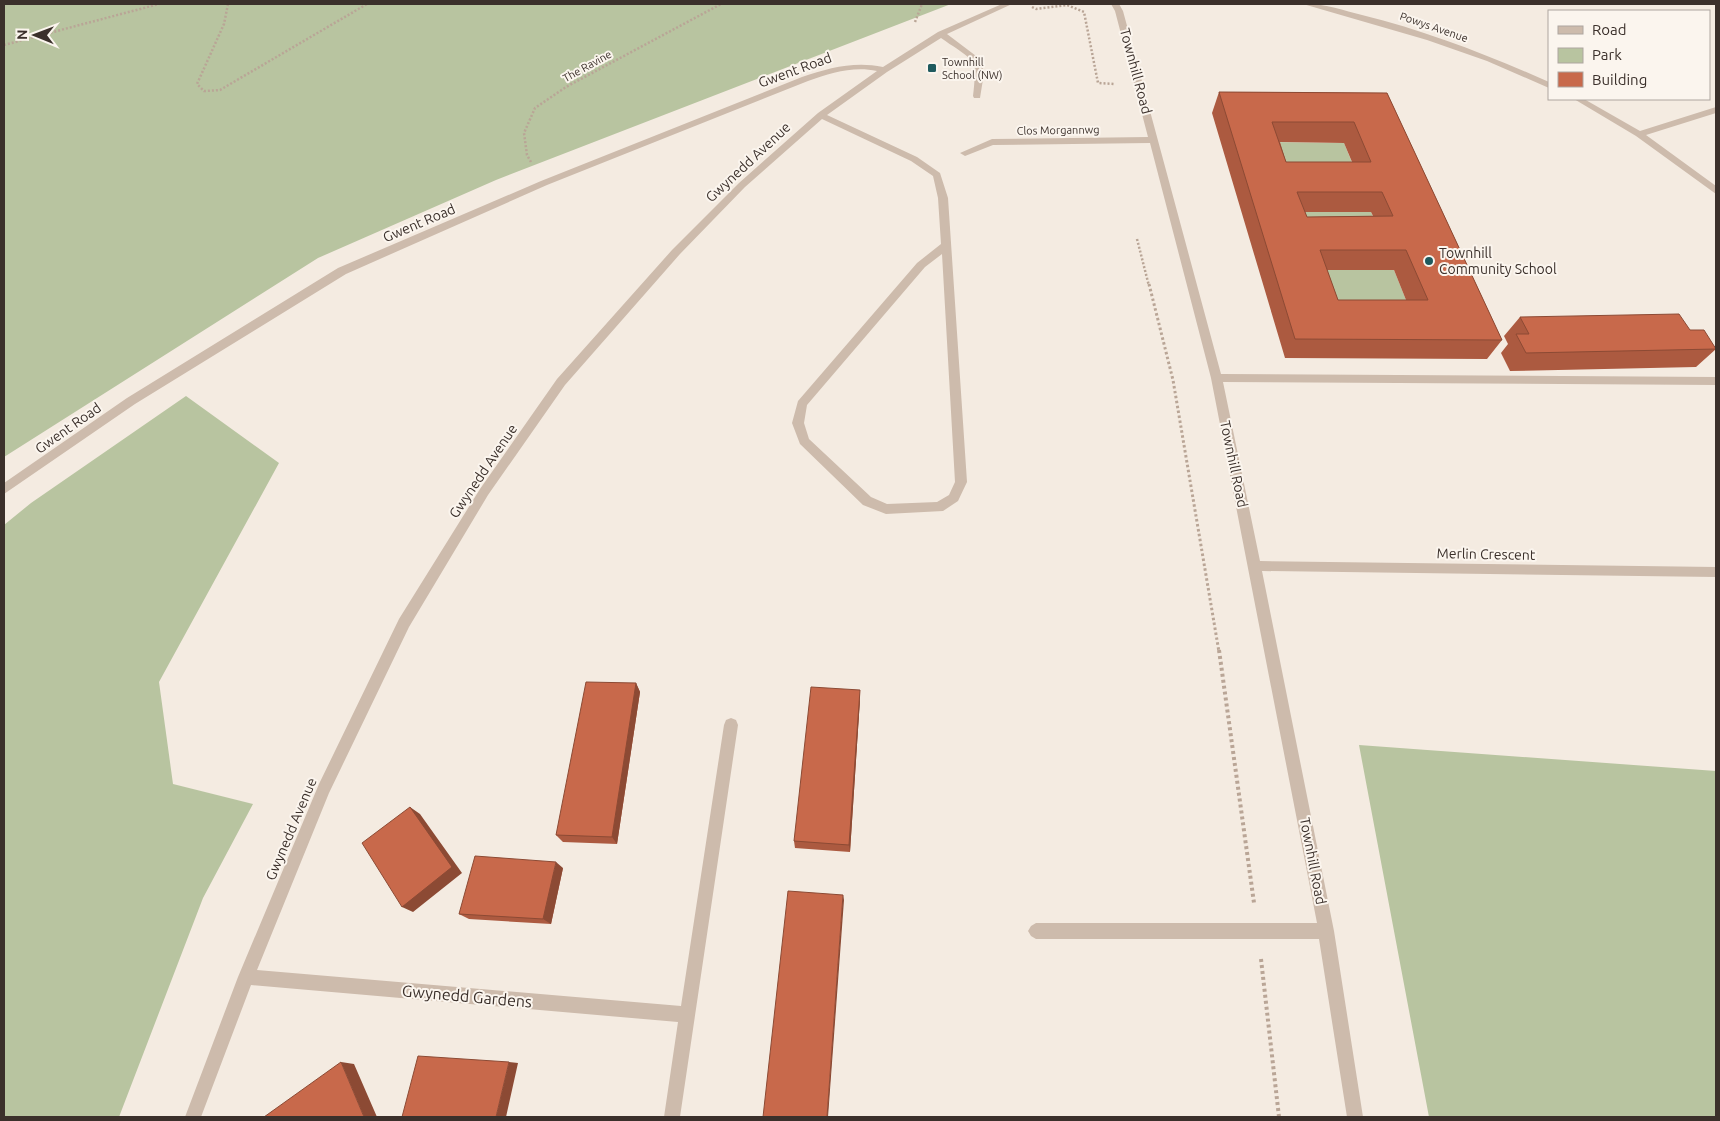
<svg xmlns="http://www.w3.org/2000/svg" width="1720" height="1121" font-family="Ubuntu,sans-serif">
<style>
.green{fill:#b8c4a0}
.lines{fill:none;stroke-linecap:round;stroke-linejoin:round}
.path-far2{stroke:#b9a596;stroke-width:2.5;stroke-dasharray:2 2;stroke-linecap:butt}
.path-far1{stroke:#b9a596;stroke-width:3;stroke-dasharray:2.5 2.5;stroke-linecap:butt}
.path{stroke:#b9a596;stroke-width:4;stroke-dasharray:3 3;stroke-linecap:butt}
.minor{fill:#cdbbac;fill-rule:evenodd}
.wall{fill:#ac5a40;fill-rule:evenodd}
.shaded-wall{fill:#8c4a34}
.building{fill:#c8694b;stroke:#8c4a34;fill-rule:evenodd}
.poi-dot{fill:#1f5a5e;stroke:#fbf5ee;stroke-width:2}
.labels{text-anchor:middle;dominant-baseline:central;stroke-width:4;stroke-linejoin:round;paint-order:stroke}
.far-street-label{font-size:11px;fill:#3b302b;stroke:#fbf5ee}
.far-poi-label{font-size:11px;fill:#3b302b;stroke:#fbf5ee;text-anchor:start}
.street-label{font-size:14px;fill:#3b302b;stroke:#fbf5ee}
.poi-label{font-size:14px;fill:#3b302b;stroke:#fbf5ee;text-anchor:start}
.near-street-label{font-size:16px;fill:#3b302b;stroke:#fbf5ee}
</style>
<rect width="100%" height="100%" fill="#f4ebe1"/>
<path class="green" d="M 4,4 L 951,4 L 496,180 L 318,258 L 4,457 Z
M 1264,142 L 1344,143 L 1360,182 L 1277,182 Z
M 1288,212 L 1371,212 L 1382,236 Z
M 1310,270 L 1394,270 L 1414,320 L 1327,320 Z
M 186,396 L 279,463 L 159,682 L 173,784 L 253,804 L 203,898 L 119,1117 L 4,1117 L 4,525 L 31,503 Z
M 1359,745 L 1716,771 L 1716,1117 L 1429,1117 Z"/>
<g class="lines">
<path class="path-far2" d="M 228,4 L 224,24 L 197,84 L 204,91 L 220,90 L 367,4
M 1032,7 L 1036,9 L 1067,5 L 1084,12 L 1098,83 L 1114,84
M 915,22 L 922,4
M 4,45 L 159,4
M 531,162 L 527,155 L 524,133 L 535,108 L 566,87 L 721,4
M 1137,239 L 1149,286"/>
<path class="path-far1" d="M 1149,284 L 1173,380 L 1219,652"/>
<path class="path" d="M 1219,650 L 1254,903
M 1261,959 L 1279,1117"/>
<path class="minor" d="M 1002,4 L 1012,4 L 947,34 L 980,59 L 984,73 L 980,98 L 974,98 L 973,96 C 978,56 972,60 941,38 L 887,72 L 827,115 L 917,157 L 940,173 L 948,198 L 967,482 L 958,501 L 943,511 L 886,514 L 863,505 L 800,444 L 792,423 L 798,401 L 917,263 L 941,244 L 938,198 L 933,176 L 911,161 L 822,119 L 745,187 L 680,254 L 565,385 L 488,495 L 409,627 L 329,793 L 257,970 L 681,1006 L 724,725 L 726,720 L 731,718 L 736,720 L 738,725 L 680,1117 L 664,1117 L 678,1022 L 251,985 L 201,1117 L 185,1117 L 238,977 L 319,784 L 399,619 L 480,489 L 557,379 L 672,250 L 739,183 L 818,113 L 877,71 C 853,66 831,73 808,81 L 547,185 L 346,274 L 135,404 L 4,494 L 4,483 L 127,398 L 338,268 L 541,181 L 802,77 C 829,68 854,61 883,67 L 938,32 ZM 942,254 L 955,482 L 949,495 L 937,502 L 887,504 L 871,497 L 809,439 L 804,423 L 807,405 L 925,267 Z
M 1111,4 L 1119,4 L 1123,11 L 1221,374 L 1716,377 L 1716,385 L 1223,382 L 1260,561 L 1716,567 L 1716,577 L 1262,571 L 1334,931 L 1363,1117 L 1347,1117 L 1319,939 L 1036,939 L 1031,936 L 1028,931 L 1031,926 L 1036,923 L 1317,923 L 1211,378 L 1150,143 L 993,145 L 965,156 L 960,153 L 992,139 L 1148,137 L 1115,11 Z
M 1303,4 C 1323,3 1343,10 1362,15 C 1427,31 1488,55 1549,82 L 1549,88 L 1487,61 L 1427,40 Z
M 1574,99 L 1584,99 L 1640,131 L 1716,107 L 1716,113 L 1646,135 L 1716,186 L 1716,194 L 1636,136 Z"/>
</g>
<path class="wall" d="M 1219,92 L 1387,93 L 1502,340 L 1487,359 L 1285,358 L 1212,113 ZM 1280,142 L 1344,143 L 1352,162 L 1286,162 ZM 1305,212 L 1371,212 L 1373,216 L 1307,217 ZM 1327,270 L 1394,270 L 1406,300 L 1338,300 Z
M 1520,317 L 1690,330 L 1716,349 L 1696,367 L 1510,371 L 1501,353 L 1508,344 L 1504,336 Z
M 636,683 L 640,692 L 617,844 L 563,842 L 556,835 Z
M 860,699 L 850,852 L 795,848 L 794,841 Z
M 563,868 L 551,924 L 469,919 L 459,914 Z"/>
<path class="shaded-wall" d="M 636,683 L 640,692 L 617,844 L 612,837 Z
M 860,690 L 860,699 L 850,852 L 849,845 Z
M 410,807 L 420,814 L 462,873 L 413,912 L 402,907 Z
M 556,862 L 563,868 L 551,924 L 543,919 Z
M 843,895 L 844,900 L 828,1117 L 827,1117 Z
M 341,1062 L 354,1064 L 377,1117 L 364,1117 Z
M 509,1062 L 518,1063 L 506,1117 L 496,1117 Z"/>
<path class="building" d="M 1219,92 L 1387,93 L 1502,340 L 1295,339 ZM 1272,122 L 1354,122 L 1371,162 L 1286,162 ZM 1297,192 L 1382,192 L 1393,216 L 1307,217 ZM 1320,250 L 1406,250 L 1428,300 L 1338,300 Z
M 1679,314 L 1690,330 L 1704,330 L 1716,349 L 1526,353 L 1516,334 L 1529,334 L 1520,317 Z
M 586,682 L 636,683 L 612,837 L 556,835 Z
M 811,687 L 860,690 L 849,845 L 794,841 Z
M 410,807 L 452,867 L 402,907 L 362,843 Z
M 475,856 L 556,862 L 543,919 L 459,914 Z
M 788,891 L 843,895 L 827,1117 L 763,1117 Z
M 418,1056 L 509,1062 L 496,1117 L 402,1117 Z
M 341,1062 L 364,1117 L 264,1117 Z"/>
<g class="poi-dot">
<rect x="927" y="63" width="10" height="10" rx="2.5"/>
<circle cx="1429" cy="261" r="5"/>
</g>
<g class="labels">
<g class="far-street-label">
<text transform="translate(1434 27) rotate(19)">Powys Avenue</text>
<text transform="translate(587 66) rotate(-29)">The Ravine</text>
<text transform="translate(1058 130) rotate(-1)">Clos Morgannwg</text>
</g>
<g class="far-poi-label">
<text x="942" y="62">Townhill<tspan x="942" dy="13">School (NW)</tspan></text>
</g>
<g class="street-label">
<text transform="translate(795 70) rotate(-20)">Gwent Road</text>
<text transform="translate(1136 71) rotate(75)">Townhill Road</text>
<text transform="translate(748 162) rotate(-43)">Gwynedd Avenue</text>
<text transform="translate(419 223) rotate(-23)">Gwent Road</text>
<text transform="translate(68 428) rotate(-35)">Gwent Road</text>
<text transform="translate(1234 464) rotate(78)">Townhill Road</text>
<text transform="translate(483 471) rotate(-56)">Gwynedd Avenue</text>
<text transform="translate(1486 554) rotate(1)">Merlin Crescent</text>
<text transform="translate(291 829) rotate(-67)">Gwynedd Avenue</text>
<text transform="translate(1313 861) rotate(79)">Townhill Road</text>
</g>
<g class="poi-label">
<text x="1439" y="253">Townhill<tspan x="1439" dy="16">Community School</tspan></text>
</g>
<g class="near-street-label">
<text transform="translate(467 996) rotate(5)">Gwynedd Gardens</text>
</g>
</g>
<rect width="1720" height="1121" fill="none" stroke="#3b302b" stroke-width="10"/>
<rect x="1548" y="10" width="162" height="90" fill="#fbf5ee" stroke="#aea6a0"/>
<rect x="1558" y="26" width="25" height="8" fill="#cdbbac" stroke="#aea6a0"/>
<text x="1592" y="35" font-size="15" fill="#3b302b">Road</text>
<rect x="1558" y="48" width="25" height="15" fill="#b8c4a0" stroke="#aea6a0"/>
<text x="1592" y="60" font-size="15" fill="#3b302b">Park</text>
<rect x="1558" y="72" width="25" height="15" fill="#c8694b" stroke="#aea6a0"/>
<text x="1592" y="85" font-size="15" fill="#3b302b">Building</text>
<g transform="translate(35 35) rotate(271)" stroke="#fbf5ee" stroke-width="4" paint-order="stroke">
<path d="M0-4L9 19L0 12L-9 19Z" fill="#3b302b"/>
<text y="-8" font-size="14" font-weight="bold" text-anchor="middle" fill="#3b302b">N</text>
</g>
</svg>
